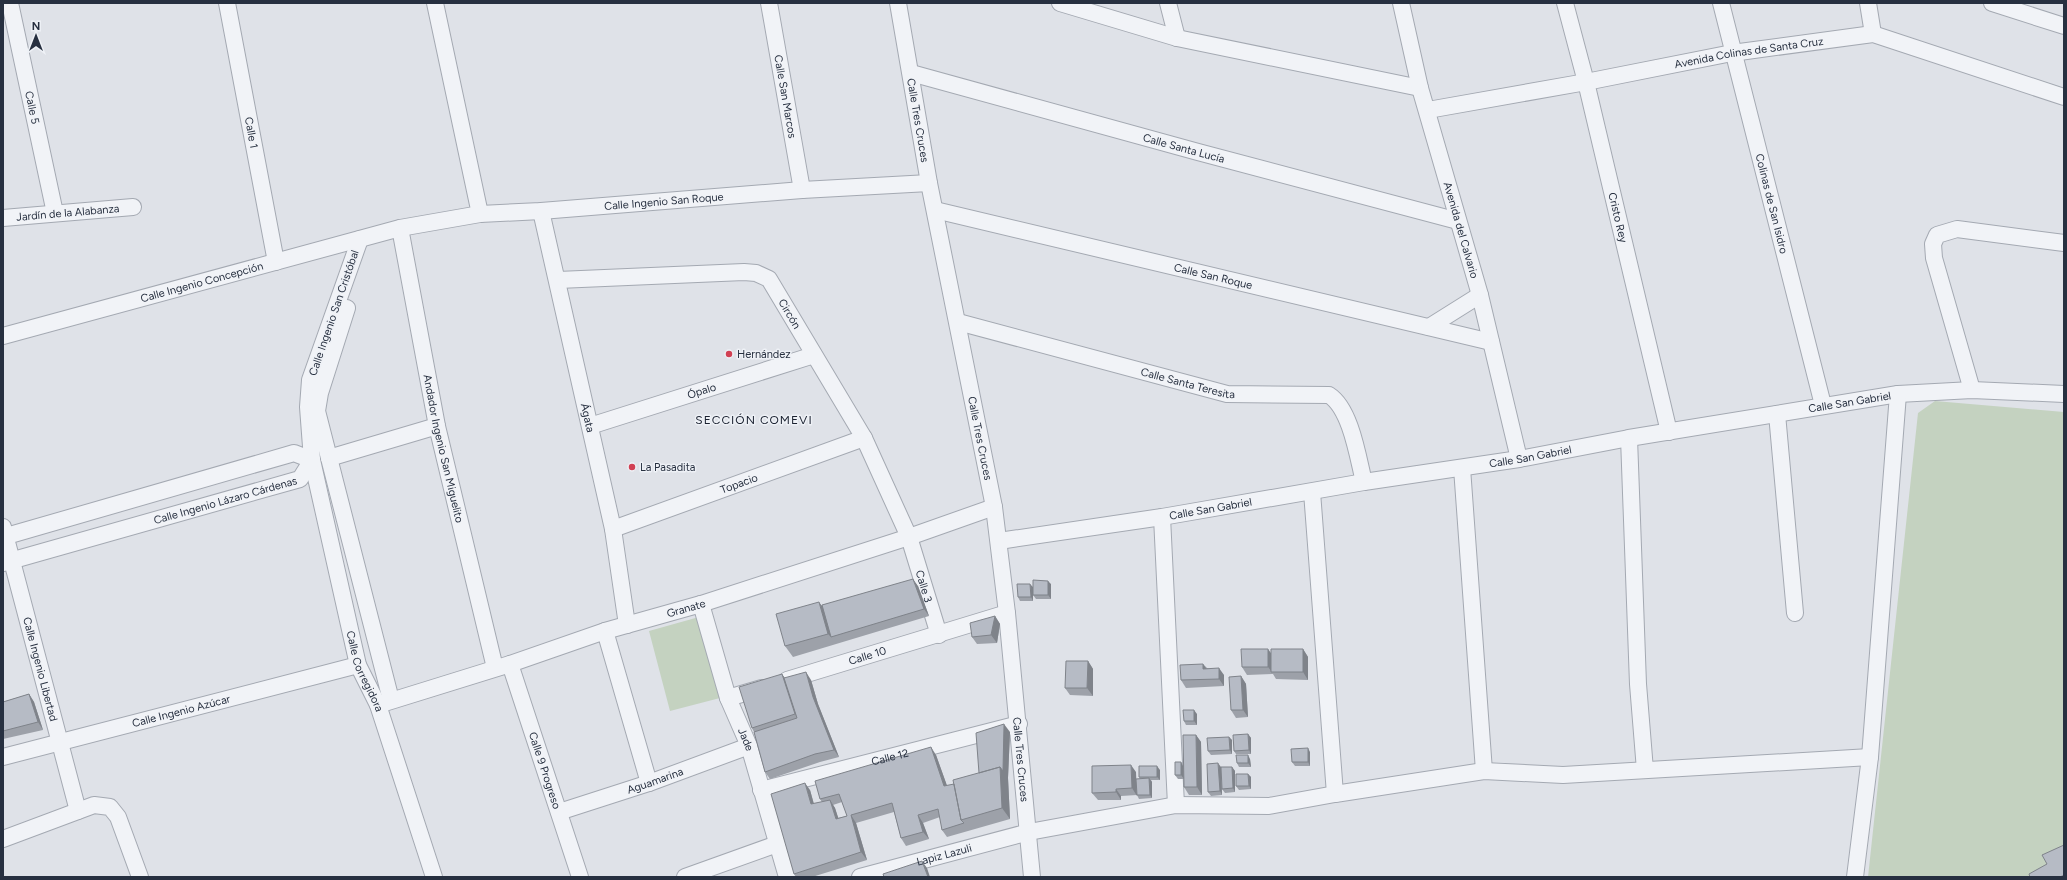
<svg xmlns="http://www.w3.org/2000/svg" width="2067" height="880" font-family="Figtree,sans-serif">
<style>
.green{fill:#c4d2c0}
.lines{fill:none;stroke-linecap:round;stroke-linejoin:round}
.minor-casing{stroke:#a4a9b2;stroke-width:18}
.minor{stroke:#f1f3f7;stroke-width:16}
.wall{fill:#9da1a9;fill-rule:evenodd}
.shaded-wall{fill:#7f838a}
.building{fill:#b6bbc5;stroke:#7f838a}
.poi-dot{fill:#d14053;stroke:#eef1f6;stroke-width:1.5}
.labels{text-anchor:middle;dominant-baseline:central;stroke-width:3;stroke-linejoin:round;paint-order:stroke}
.street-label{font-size:11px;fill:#273040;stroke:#eef1f6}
.poi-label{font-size:11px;fill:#273040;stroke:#eef1f6;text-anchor:start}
.neighbourhood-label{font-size:12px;letter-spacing:1px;fill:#1a2130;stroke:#eef1f6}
</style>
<rect width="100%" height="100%" fill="#dfe2e8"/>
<path class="green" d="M 1935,401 L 2064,412 L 2064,877 L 1868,877 L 1918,413 Z
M 699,617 L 720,698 L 670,711 L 649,631 Z"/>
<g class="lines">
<g class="minor-casing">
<g id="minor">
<path id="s1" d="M 10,3 L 55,213"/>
<path id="s2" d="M 227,3 L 276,262"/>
<path d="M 435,3 L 480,214"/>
<path id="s3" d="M 769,3 L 802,190"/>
<path id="s4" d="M 898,3 L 929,183 L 994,507 L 1007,613 L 1032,877"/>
<path d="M 1060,3 L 1177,38 L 1420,88"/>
<path d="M 1168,3 L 1177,38"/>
<path id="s5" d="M 1401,3 L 1420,88 L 1480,295 L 1519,459"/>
<path id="s6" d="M 1565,3 L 1586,82 L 1669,432"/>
<path id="s7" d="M 1721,3 L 1823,405"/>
<path d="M 1868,3 L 1873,34"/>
<path d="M 1992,3 L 2064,26"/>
<path id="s8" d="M 911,73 L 1198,152 L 1458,221"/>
<path id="s9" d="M 1428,110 L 1586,82 L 1732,53 L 1873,34 L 2064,97"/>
<path id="s10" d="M 935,210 L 1491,342"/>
<path id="s11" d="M 541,211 L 613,529 L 627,625"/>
<path id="s12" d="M 3,218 L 133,207"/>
<path id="s13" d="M 400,228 L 437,426 L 495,668"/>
<path id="s14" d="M 360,239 L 310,380 L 308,407 L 312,460 L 358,665 L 378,705 L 434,877"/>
<path id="s15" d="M 558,280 L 744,272 L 756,273 L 769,279 L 864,438 L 909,537 L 939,635"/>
<path d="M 347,308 L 320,393 L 317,411 L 391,700"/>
<path id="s16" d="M 958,322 L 1227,394 L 1329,395 C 1351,409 1358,458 1364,482"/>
<path d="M 1429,327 L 1480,295"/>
<path id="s17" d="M 3,336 L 400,228 L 480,214 L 541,211 L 802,190 L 929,183"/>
<path d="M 1972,390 L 1934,258 L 1933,244 L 1937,235 L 1957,229 L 2064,243"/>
<path d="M 1777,414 L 1795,613"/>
<path id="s18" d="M 590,426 L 814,355"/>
<path d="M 1629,438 L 1638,684 L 1645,770"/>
<path d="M 329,458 L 437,426"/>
<path d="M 1462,468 L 1484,771"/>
<path d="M 1312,492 L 1335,794"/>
<path d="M 1162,517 L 1176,805"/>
<path id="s19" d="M 3,527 L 78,811"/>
<path id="s20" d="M 613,529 L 864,438"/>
<path d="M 3,537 L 294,453 L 312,460"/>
<path id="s21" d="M 999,541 L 1162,517 L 1364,482 L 1519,459 L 1629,438 L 1898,394 L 1972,390 L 2064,394"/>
<path id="s22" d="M 3,563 L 300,479 L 312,460"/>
<path id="s23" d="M 701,604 L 728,698 L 749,746 L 787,877"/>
<path d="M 605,631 L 649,783"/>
<path id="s24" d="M 510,664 L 580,877"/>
<path id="s25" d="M 787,680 L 1007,613"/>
<path d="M 728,698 L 762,688"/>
<path id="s26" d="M 378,705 L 510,664 L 605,631 L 701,604 L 909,537 L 994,507"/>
<path id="s27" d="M 3,757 L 358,665"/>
<path id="s28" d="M 761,790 L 1019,724"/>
<path id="s29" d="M 559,812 L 649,783 L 749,746"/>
<path d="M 3,839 L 94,805 L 110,807 L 118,817 L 140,877"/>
<path d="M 685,877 L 777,844"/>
<path id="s30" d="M 860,877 L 1029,832 L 1176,805 L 1269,806 L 1335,794 L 1484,771 L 1563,775 L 1870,757"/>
<path d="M 1855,877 L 1870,757 L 1898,394"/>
</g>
</g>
<use href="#minor" class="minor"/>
</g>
<path class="wall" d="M 1051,584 L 1051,599 L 1036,599 L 1033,595 L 1033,601 L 1020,601 L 1018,597 L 1033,587 L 1033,595 Z
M 918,586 L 929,616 L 793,657 L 785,646 L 822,605 Z
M 995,616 L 1000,624 L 997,643 L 977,644 L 972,637 Z
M 1303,649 L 1308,657 L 1308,680 L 1276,679 L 1273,674 L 1247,675 L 1242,667 L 1271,653 Z
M 1088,661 L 1093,669 L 1093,696 L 1070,695 L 1065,688 Z
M 1203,664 L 1207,668 L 1224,675 L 1224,686 L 1186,688 L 1181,680 Z
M 782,674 L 784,678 L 811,680 L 818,704 L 839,757 L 820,762 L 770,779 L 765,772 L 754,732 L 752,728 Z
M 1241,676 L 1246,684 L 1248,717 L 1236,718 L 1231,710 Z
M 29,694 L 34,702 L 43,730 L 3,739 L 3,702 Z
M 1197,714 L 1197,725 L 1186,725 L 1184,721 Z
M 1010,732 L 1008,778 L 1010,819 L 947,837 L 942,830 L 940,817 L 923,823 L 929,839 L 906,846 L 901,838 L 894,812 L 856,823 L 867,860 L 812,877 L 797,877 L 794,874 L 810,790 L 814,804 L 822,802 L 820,799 L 936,755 L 947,786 L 954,784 L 979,773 ZM 842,802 L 847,816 L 838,818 L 835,808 L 833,805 Z
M 1248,734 L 1251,738 L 1251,754 L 1236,754 L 1234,751 Z
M 1196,735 L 1201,742 L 1202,795 L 1189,795 L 1184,787 L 1184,779 L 1178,779 L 1175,775 L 1181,762 L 1183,766 Z
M 1229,737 L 1232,740 L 1232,754 L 1211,755 L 1208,751 Z
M 1310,752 L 1310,766 L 1295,766 L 1292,762 Z
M 1250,759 L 1251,767 L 1239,767 L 1237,763 Z
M 1221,767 L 1222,795 L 1211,796 L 1208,792 Z
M 1232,767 L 1235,771 L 1235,792 L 1225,793 L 1222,789 Z
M 1160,770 L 1160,780 L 1151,780 L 1152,782 L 1152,798 L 1139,799 L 1137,795 L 1121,796 L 1121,800 L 1098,800 L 1092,793 L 1136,772 L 1136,782 L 1140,779 L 1139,777 Z
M 1248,774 L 1251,777 L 1251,789 L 1239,790 L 1236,786 Z"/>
<path class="shaded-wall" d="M 913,579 L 918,586 L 929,616 L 924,609 Z
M 1048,581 L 1051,584 L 1051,599 L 1048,595 Z
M 1030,584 L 1033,587 L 1033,601 L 1031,597 Z
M 819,602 L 827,613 L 831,637 L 828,634 Z
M 995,616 L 1000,624 L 997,643 L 991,635 Z
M 1268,649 L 1273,656 L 1272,672 L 1268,667 Z
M 1303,649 L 1308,657 L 1308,680 L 1303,672 Z
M 1088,661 L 1093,669 L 1093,696 L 1087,688 Z
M 1203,664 L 1208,671 L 1203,669 Z
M 1219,668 L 1224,675 L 1224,686 L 1219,679 Z
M 806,672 L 811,680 L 818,704 L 839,757 L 834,750 L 813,697 Z
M 782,674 L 790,685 L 802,725 L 795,714 Z
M 1241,676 L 1246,684 L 1248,717 L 1243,710 Z
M 29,694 L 34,702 L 43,730 L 38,722 Z
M 1194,710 L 1197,714 L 1197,725 L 1194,721 Z
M 1004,724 L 1010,732 L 1008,778 L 1010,819 L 1002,808 L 1000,767 Z
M 1248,734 L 1251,738 L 1251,754 L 1249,750 Z
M 1196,735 L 1201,742 L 1202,795 L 1197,787 Z
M 1229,737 L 1232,740 L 1232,754 L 1230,750 Z
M 931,747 L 936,755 L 950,794 L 944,786 Z
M 1308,748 L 1310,752 L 1310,766 L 1308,762 Z
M 1248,755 L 1250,759 L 1251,767 L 1248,763 Z
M 1181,762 L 1183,766 L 1184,779 L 1181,775 Z
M 1218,763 L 1221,767 L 1222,795 L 1220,791 Z
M 1131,765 L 1136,772 L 1137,796 L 1132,788 Z
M 1157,766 L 1160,770 L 1160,780 L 1157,777 Z
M 1232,767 L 1235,771 L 1235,792 L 1233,788 Z
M 1248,774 L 1251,777 L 1251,789 L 1249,786 Z
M 1149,778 L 1152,782 L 1152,798 L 1150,795 Z
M 805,783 L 810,790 L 816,812 L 811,804 Z
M 1116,789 L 1121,796 L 1121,800 L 1116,792 Z
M 830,800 L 835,808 L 841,826 L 836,819 Z
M 851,815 L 856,823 L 867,860 L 861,852 Z
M 918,815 L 923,823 L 929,839 L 923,832 Z
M 922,861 L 927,868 L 930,877 L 928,877 Z"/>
<path class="building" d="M 913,579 L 924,609 L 831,637 L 822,605 Z
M 1033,580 L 1048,581 L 1048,595 L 1033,595 Z
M 1017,584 L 1030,584 L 1031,597 L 1018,597 Z
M 819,602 L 828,634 L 785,646 L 776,614 Z
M 995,616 L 991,635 L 972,637 L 970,623 Z
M 1241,649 L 1268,649 L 1268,667 L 1242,667 Z
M 1271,649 L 1303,649 L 1303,672 L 1271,672 Z
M 1066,661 L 1088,661 L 1087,688 L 1065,688 Z
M 1203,664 L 1203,669 L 1219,668 L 1219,679 L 1181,680 L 1180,665 Z
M 806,672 L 813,697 L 834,750 L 815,754 L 765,772 L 754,732 L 797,718 L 784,678 Z
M 782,674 L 795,714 L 752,728 L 739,687 Z
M 1241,676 L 1243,710 L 1231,710 L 1229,677 Z
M 29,694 L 38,722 L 3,731 L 3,702 Z
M 1183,710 L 1194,710 L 1194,721 L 1184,721 Z
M 1004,724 L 1003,771 L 1000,767 L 979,773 L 976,733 Z
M 1248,734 L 1249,750 L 1234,751 L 1233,735 Z
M 1183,735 L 1196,735 L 1197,787 L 1184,787 Z
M 1229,737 L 1230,750 L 1208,751 L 1207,738 Z
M 931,747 L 944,786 L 954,784 L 961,820 L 964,823 L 942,830 L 938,809 L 918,815 L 923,832 L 901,838 L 892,803 L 851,815 L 861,852 L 794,874 L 771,794 L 805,783 L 811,804 L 830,800 L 836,819 L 847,816 L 839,794 L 820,799 L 815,781 Z
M 1308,748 L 1308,762 L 1292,762 L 1291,749 Z
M 1236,755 L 1248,755 L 1248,763 L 1237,763 Z
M 1175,762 L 1181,762 L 1181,775 L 1175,775 Z
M 1218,763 L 1220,791 L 1208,792 L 1207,764 Z
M 1131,765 L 1132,788 L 1116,789 L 1116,792 L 1092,793 L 1092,766 Z
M 1139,766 L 1157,766 L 1157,777 L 1139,777 Z
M 1000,767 L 1002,808 L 961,820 L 953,780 Z
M 1221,767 L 1232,767 L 1233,788 L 1222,789 Z
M 1236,774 L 1248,774 L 1249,786 L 1236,786 Z
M 1149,778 L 1150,795 L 1137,795 L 1136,779 Z
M 2064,845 L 2064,875 L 2060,877 L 2030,877 L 2029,874 L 2047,864 L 2042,855 Z
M 922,861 L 928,877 L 884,877 L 883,874 Z"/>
<g class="poi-dot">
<circle cx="729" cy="354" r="4"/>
<circle cx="632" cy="467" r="4"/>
</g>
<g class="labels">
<g class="street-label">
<text stroke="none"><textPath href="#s9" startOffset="326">Avenida Colinas de Santa Cruz</textPath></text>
<text stroke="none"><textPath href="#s3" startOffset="95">Calle San Marcos</textPath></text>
<text stroke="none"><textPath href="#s1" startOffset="107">Calle 5</textPath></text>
<text stroke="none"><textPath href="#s4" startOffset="119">Calle Tres Cruces</textPath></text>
<text stroke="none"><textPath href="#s2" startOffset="132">Calle 1</textPath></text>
<text stroke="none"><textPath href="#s8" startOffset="283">Calle Santa Lucía</textPath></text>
<text stroke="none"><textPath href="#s17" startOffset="677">Calle Ingenio San Roque</textPath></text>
<text stroke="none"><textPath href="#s7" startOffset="207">Colinas de San Isidro</textPath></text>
<text stroke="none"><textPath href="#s12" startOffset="65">Jardín de la Alabanza</textPath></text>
<text stroke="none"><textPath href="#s6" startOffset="221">Cristo Rey</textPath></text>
<text stroke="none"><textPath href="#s5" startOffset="235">Avenida del Calvario</textPath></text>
<text stroke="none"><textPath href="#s10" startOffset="286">Calle San Roque</textPath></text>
<text stroke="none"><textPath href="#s17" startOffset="206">Calle Ingenio Concepción</textPath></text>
<text transform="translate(334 313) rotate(-71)">Calle Ingenio San Cristóbal</text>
<text stroke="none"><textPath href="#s15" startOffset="253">Circón</textPath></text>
<text stroke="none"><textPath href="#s16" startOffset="238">Calle Santa Teresita</textPath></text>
<text stroke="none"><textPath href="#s18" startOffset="117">Ópalo</textPath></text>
<text stroke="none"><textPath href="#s21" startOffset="862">Calle San Gabriel</textPath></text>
<text stroke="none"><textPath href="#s11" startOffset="212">Ágata</textPath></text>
<text stroke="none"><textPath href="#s4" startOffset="443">Calle Tres Cruces</textPath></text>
<text stroke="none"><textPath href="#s13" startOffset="225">Andador Ingenio San Miguelito</textPath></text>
<text stroke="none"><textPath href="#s21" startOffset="538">Calle San Gabriel</textPath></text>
<text stroke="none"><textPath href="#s20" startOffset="134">Topacio</textPath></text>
<text stroke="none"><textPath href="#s22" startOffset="231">Calle Ingenio Lázaro Cárdenas</textPath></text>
<text stroke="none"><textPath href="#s21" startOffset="214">Calle San Gabriel</textPath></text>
<text stroke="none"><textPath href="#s15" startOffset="558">Calle 3</textPath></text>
<text stroke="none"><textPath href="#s26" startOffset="323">Granate</textPath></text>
<text stroke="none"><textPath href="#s25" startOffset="84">Calle 10</textPath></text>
<text stroke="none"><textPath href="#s19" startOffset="147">Calle Ingenio Libertad</textPath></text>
<text stroke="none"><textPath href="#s14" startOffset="448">Calle Corregidora</textPath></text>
<text stroke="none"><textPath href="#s27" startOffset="184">Calle Ingenio Azúcar</textPath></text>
<text stroke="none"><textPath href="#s23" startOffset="143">Jade</textPath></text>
<text stroke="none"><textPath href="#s28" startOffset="133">Calle 12</textPath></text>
<text stroke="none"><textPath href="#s4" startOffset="767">Calle Tres Cruces</textPath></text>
<text stroke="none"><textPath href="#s24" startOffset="112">Calle 9 Progreso</textPath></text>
<text stroke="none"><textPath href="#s29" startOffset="101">Aguamarina</textPath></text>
<text stroke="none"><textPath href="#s30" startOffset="87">Lapiz Lazuli</textPath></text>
</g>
<g class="poi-label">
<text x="737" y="354">Hernández</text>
<text x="640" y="467">La Pasadita</text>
</g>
<g class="neighbourhood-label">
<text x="754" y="420">SECCIÓN COMEVI</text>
</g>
</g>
<rect width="2067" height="880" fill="none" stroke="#273040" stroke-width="8"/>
<g transform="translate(36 36)" stroke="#eef1f6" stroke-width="3" paint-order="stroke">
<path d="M0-3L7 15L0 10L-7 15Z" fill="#273040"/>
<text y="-6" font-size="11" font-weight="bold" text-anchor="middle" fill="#273040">N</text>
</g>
</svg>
